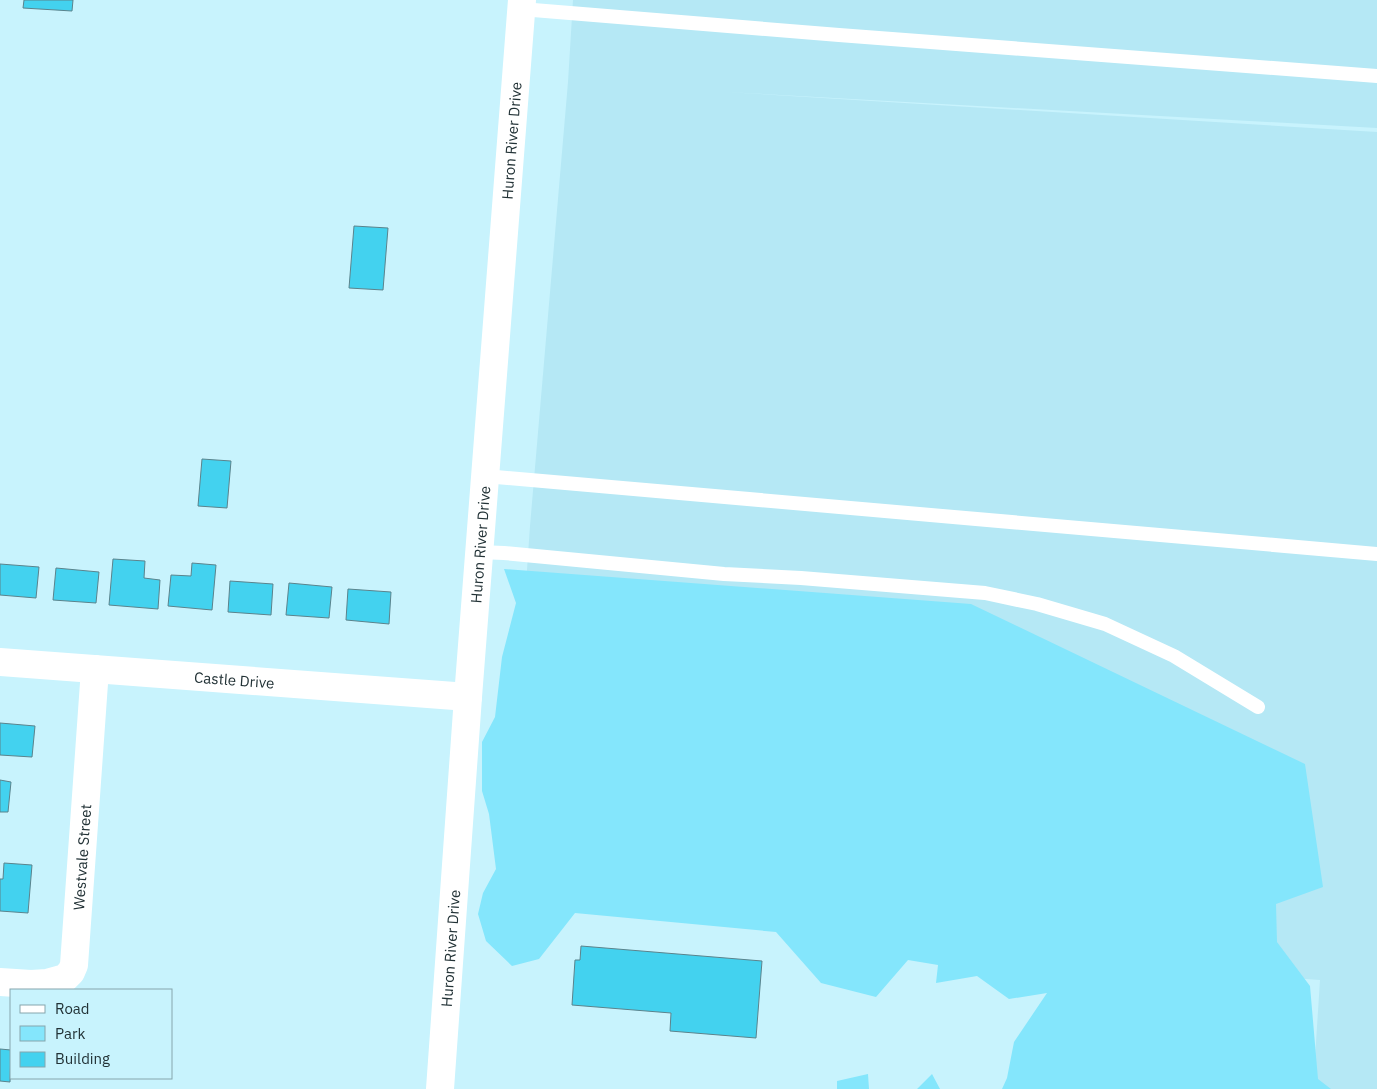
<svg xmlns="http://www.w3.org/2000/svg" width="1377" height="1089" font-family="'IBM Plex Sans',sans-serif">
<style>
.built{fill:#b5e8f5}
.green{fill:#84e6fc}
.building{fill:#43d2ef;stroke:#5b838c}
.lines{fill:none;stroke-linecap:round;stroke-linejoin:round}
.service{stroke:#fff;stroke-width:14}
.minor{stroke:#fff;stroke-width:28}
.tertiary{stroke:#fff;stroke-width:28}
.labels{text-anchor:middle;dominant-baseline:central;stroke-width:4.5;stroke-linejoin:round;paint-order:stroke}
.street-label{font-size:15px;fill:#223236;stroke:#c8f3fd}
</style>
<rect width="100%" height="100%" fill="#c8f3fd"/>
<path class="built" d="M 573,0 L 1377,0 L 1377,128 L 726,92 L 1377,132 L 1377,1089 L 1313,1089 L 1320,980 L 924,952 L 520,671 L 530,526 L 568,82 Z"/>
<path class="green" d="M 504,569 L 971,604 L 1305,764 L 1323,887 L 1276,904 L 1277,942 L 1310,986 L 1318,1079 L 1331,1089 L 1002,1089 L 1007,1078 L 1014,1042 L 1047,993 L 1009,999 L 977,976 L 936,983 L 938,965 L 908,960 L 876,997 L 821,983 L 776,932 L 575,913 L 539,959 L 512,966 L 486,941 L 478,914 L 483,893 L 496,869 L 489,814 L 482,791 L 482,742 L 495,717 L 502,657 L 516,603 Z
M 868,1074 L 869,1089 L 837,1089 L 837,1081 Z
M 932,1074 L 940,1089 L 917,1089 Z"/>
<path class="building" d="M 24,0 L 73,0 L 72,11 L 23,8 Z
M 354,226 L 388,228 L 383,290 L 349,288 Z
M 202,459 L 231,461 L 227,508 L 198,506 Z
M 113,559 L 145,561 L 144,578 L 160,580 L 158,609 L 109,605 Z
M 192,563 L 216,565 L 212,610 L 168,606 L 171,575 L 191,576 Z
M 0,564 L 39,567 L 36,598 L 0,595 Z
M 56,568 L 99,572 L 96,603 L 53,600 Z
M 230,581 L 273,584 L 271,615 L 228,612 Z
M 289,583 L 332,587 L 329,618 L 286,615 Z
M 348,589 L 391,592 L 389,624 L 346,620 Z
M 0,723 L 35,726 L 32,757 L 0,755 Z
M 0,780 L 11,782 L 8,812 L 0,812 Z
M 4,863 L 32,865 L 28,913 L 0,911 L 0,879 L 3,879 Z
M 581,946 L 762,961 L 756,1038 L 670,1031 L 671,1013 L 572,1005 L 575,960 L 580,960 Z
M 0,1049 L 11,1050 L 10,1082 L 0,1081 Z"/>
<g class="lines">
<path class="service" d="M 521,9 L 839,35 L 1377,76
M 485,476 L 1377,554
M 479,552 L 504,553 L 724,574 L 801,578 L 985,593 L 1037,604 L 1105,624 L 1174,656 L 1258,707"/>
<g class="minor">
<path id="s1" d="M 0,662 L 468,697"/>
<path id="s2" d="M 0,982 L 31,984 L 47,983 L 65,978 L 71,972 L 74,965 L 95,669"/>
</g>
<path class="tertiary" id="s3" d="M 440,1089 L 468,697 L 522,0"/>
</g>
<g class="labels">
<g class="street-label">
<text stroke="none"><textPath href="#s3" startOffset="951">Huron River Drive</textPath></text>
<text stroke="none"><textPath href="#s3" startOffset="546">Huron River Drive</textPath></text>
<text stroke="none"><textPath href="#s1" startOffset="235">Castle Drive</textPath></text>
<text stroke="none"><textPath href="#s2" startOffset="190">Westvale Street</textPath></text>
<text stroke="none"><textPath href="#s3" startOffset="141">Huron River Drive</textPath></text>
</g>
</g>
<rect x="10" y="989" width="162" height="90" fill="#c8f3fd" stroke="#86a6ad"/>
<rect x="20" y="1005" width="25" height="8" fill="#ffffff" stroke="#86a6ad"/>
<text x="55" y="1014" font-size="15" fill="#223236">Road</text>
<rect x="20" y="1026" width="25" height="15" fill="#84e6fc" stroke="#86a6ad"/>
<text x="55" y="1039" font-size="15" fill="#223236">Park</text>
<rect x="20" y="1052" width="25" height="15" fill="#43d2ef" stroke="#86a6ad"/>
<text x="55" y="1064" font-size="15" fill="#223236">Building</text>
</svg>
